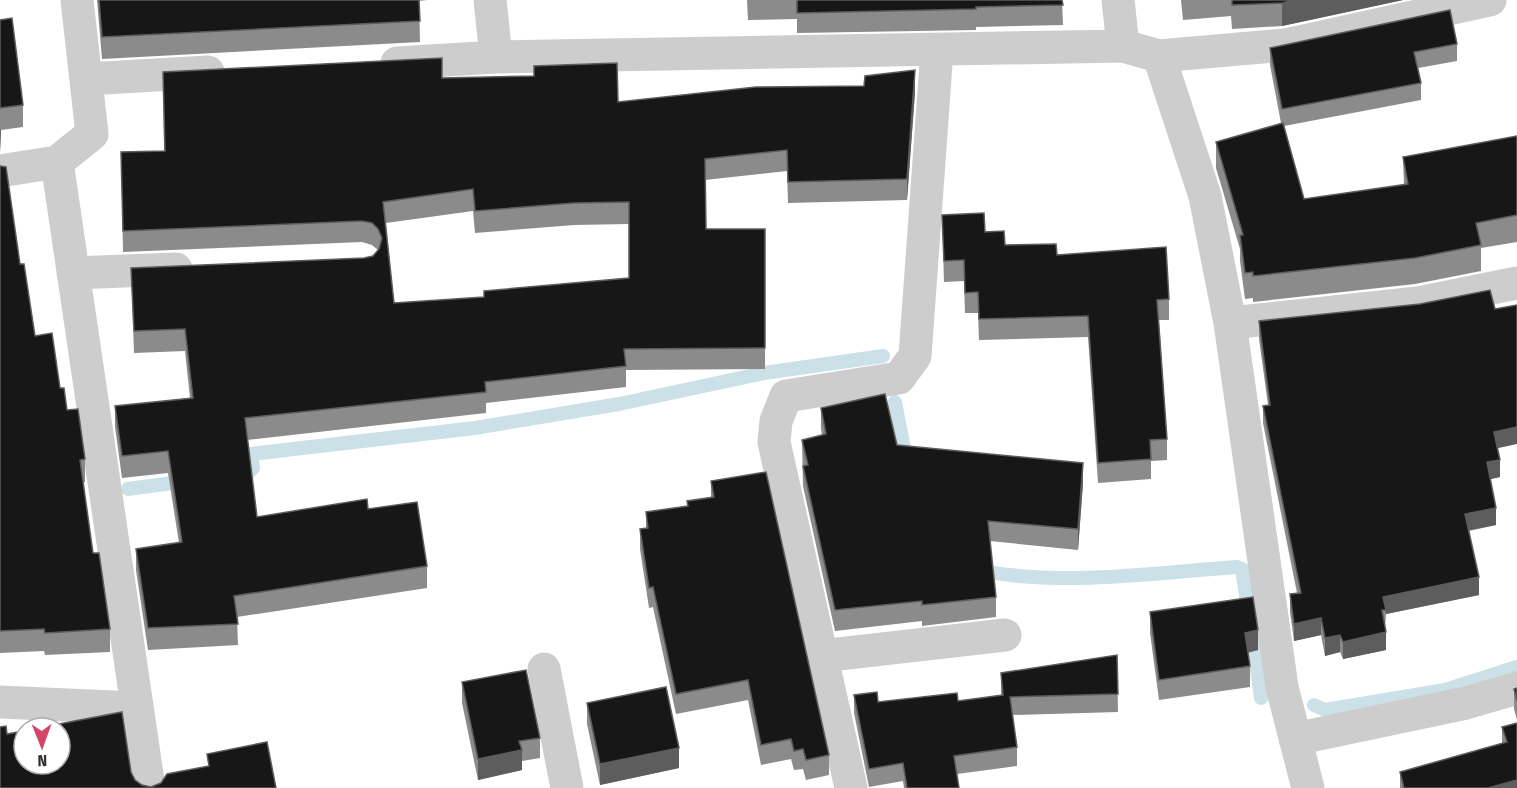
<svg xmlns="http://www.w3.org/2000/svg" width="1517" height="788" font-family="'Fira Sans Condensed',sans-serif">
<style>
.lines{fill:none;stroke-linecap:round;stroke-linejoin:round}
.stream{stroke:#cbe1e7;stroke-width:14}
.minor{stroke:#cdcdcd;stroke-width:33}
.wall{fill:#8b8b8b;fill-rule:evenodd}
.shaded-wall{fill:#5d5d5d}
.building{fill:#171717;stroke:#5d5d5d;stroke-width:1.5;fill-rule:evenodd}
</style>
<rect width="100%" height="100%" fill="#fff"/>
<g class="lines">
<path class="stream" d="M 895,402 L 907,464
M 236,474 L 248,473 L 253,468 L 251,454 L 475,428 L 619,404 L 764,373 L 883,356
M 128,489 L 187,481
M 977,570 C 1062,587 1151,573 1237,567 L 1242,569 L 1249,615
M 1252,634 L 1261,698
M 1314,705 L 1325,710 L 1445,690 L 1517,667"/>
<path class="minor" d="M 490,0 L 496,57
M 1118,0 L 1123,46
M 1159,56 L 1205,196 L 1230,323 L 1282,687 L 1308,788
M 397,63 L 496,57 L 1123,46 L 1159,56 L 1285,45 L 1490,0
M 87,79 L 208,72
M 57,162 L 149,788
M 0,171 L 57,162 L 92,134 L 77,0
M 73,273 L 176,269
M 1230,323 L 1418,303 L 1517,283
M 821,656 L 1005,635
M 544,669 L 567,788
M 0,702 L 136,708
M 1295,739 L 1466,703 L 1517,688
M 851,788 L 774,442 L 776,421 L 786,396 L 899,378 L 915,356 L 937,50"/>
</g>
<path class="wall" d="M 97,0 L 427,0 L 419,1 L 420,42 L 102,59 Z
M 747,0 L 1062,0 L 1063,25 L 976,27 L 976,30 L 797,33 L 797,19 L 748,20 Z
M 1181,0 L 1403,0 L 1282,26 L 1232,29 L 1231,16 L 1183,20 Z
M 0,20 L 23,105 L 23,127 L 1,130 L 0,152 Z
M 1457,44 L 1457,61 L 1418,68 L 1421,83 L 1421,100 L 1284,126 L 1304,199 L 1404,185 L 1403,157 L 1517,136 L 1517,242 L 1481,248 L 1481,271 L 1415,284 L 1253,302 L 1253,298 L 1245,299 L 1240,261 L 1240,249 L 1216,168 L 1216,142 L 1281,123 L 1270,65 L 1270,48 Z
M 163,72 L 442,78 L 618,102 L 915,92 L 907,200 L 788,203 L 787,171 L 705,180 L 706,229 L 765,229 L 765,369 L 626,370 L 626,387 L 486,403 L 486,413 L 247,440 L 257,517 L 368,509 L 427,566 L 427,588 L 237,617 L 238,645 L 148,650 L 136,570 L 136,549 L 179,543 L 168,473 L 122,478 L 115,427 L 115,406 L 190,398 L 185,351 L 134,353 L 131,268 L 364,258 L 373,256 L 378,250 L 372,245 L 362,242 L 123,252 L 121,152 L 164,151 ZM 473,211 L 475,233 L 574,225 L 629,224 L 629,278 L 484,291 L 484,297 L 394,303 L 386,223 Z
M 0,166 L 35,336 L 60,388 L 85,459 L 85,482 L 83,482 L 93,553 L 110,629 L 110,652 L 45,655 L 44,651 L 0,653 Z
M 942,215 L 985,232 L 1005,245 L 1057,255 L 1169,299 L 1169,320 L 1159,320 L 1167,439 L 1167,460 L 1151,461 L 1151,479 L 1098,483 L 1088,337 L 979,340 L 978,313 L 965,313 L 964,281 L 944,282 Z
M 1259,321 L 1497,448 L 1500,477 L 1490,479 L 1496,525 L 1469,531 L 1479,595 L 1386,614 L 1385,627 L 1386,650 L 1343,659 L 1340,652 L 1325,656 L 1321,635 L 1294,641 L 1290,612 L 1290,594 L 1297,593 L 1263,423 L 1263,406 L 1268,405 L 1259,339 Z
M 821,408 L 897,445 L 1083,483 L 1078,550 L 990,541 L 996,597 L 996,617 L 922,626 L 922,621 L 835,631 L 803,486 L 802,440 L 822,435 L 821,429 Z
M 711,481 L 829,755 L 829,775 L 806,780 L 803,769 L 794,770 L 791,759 L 761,765 L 748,700 L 676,714 L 653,607 L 649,608 L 640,549 L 640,529 L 646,528 L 646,512 L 687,506 L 687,501 L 711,497 Z
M 1150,612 L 1258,650 L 1248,653 L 1250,666 L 1250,687 L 1159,700 L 1150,633 Z
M 1117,655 L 1118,712 L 1012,715 L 1017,747 L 1017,766 L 957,774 L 959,788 L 904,788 L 903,781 L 869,787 L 854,713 L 854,695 L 878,702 L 958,701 L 1001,695 L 1001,673 Z
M 462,682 L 540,738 L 540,758 L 522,761 L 522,770 L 478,780 L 462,703 Z
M 1517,688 L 1517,720 L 1514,709 L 1514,689 Z
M 587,703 L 679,768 L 600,785 L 587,724 Z
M 1517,723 L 1517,788 L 1400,788 L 1400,772 L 1502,743 L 1502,727 Z"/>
<path class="shaded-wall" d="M 1294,0 L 1403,0 L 1282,26 L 1282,3 Z
M 915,70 L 915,92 L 907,200 L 907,179 Z
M 0,130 L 1,130 L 0,152 Z
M 1517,427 L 1517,444 L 1494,449 L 1494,432 Z
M 1500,460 L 1500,477 L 1487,480 L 1487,462 Z
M 1083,463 L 1083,483 L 1078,550 L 1078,529 Z
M 1496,508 L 1496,525 L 1465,531 L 1465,514 Z
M 1479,577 L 1479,595 L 1386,614 L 1383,597 Z
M 1321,618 L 1321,635 L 1294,641 L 1294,624 Z
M 1258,630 L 1258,650 L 1245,653 L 1245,633 Z
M 1386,632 L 1386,650 L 1343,659 L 1343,642 Z
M 1340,635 L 1340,652 L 1325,656 L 1325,638 Z
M 679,748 L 679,768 L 600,785 L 600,764 Z
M 522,750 L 522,770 L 478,780 L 478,759 Z
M 1517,780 L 1517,788 L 1488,788 Z"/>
<path class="building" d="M 99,0 L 419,0 L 420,21 L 102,37 Z
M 797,0 L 1062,0 L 1063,5 L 976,7 L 976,9 L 797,13 Z
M 1232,0 L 1294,0 L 1282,3 L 1232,5 Z
M 1450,10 L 1457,44 L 1414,52 L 1421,83 L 1282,109 L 1270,48 Z
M 12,18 L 23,105 L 0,108 L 0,20 Z
M 442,58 L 442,78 L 534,76 L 534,66 L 617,63 L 618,102 L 756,87 L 864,86 L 865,76 L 915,70 L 907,179 L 788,182 L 787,150 L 705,159 L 706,229 L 765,229 L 765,348 L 624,349 L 626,366 L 485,382 L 486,392 L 245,418 L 257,517 L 367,499 L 368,509 L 417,502 L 427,566 L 234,596 L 238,624 L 148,628 L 136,549 L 182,542 L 168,451 L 122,456 L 115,406 L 193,398 L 185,329 L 134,331 L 131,268 L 364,258 L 373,256 L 379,249 L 382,238 L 378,229 L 372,223 L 362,221 L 123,231 L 121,152 L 165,151 L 163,72 ZM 473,189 L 475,211 L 574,203 L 629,202 L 629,278 L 484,291 L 484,297 L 394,303 L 383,202 Z
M 1283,123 L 1304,199 L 1408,184 L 1403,157 L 1517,136 L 1517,215 L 1476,223 L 1481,245 L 1415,258 L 1253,276 L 1253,272 L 1245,273 L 1240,235 L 1243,235 L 1216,142 Z
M 0,166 L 6,167 L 20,264 L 24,264 L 35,336 L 52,333 L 60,388 L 64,388 L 67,410 L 78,409 L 85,459 L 80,460 L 93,553 L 99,553 L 110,629 L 45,633 L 44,629 L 0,631 Z
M 984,213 L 985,232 L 1004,231 L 1005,245 L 1056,244 L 1057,255 L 1166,247 L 1169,299 L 1157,300 L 1167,439 L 1150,440 L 1151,459 L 1098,463 L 1088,316 L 979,319 L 978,292 L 965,293 L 964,260 L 944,261 L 942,215 Z
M 1490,290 L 1495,309 L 1517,305 L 1517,427 L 1494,432 L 1500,460 L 1487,462 L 1496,508 L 1465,514 L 1479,577 L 1383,597 L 1386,610 L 1382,610 L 1386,632 L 1343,642 L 1340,635 L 1325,638 L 1321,618 L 1294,624 L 1290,594 L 1301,593 L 1263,406 L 1270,405 L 1259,321 L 1420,304 Z
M 885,394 L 897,445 L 1083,463 L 1078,529 L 988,521 L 996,597 L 922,605 L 922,601 L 835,610 L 803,466 L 808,465 L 802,440 L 826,434 L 821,408 Z
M 766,472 L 829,755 L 806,760 L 803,749 L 794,751 L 791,739 L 761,745 L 748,680 L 676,694 L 653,587 L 649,588 L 640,529 L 648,528 L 646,512 L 688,506 L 687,501 L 714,497 L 711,481 Z
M 1253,597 L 1258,630 L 1245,633 L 1250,666 L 1159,680 L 1150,612 Z
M 1117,655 L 1118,694 L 1010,697 L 1017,747 L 954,756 L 959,788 L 907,788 L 903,763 L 869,769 L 854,695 L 877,692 L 878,702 L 957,693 L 958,701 L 1003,695 L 1001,673 Z
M 526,670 L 540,738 L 519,741 L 522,750 L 478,759 L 462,682 Z
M 666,687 L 679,748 L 600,764 L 587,703 Z
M 1517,688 L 1517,701 L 1514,689 Z
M 122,712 L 131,772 L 135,780 L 142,785 L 151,787 L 161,783 L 167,774 L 209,766 L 207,754 L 267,742 L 276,788 L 0,788 L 0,727 L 6,726 L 7,734 L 24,731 L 24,764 L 60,764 L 60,728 L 38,728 Z
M 1517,723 L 1517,780 L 1488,788 L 1404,788 L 1400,772 L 1507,742 L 1502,727 Z"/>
<g transform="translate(42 746) rotate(179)"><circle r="28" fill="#ffffff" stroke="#acacac" stroke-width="1.5"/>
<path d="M0-4.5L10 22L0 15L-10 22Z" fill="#d44567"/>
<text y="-9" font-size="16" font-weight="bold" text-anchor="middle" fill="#303030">N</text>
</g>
</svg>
